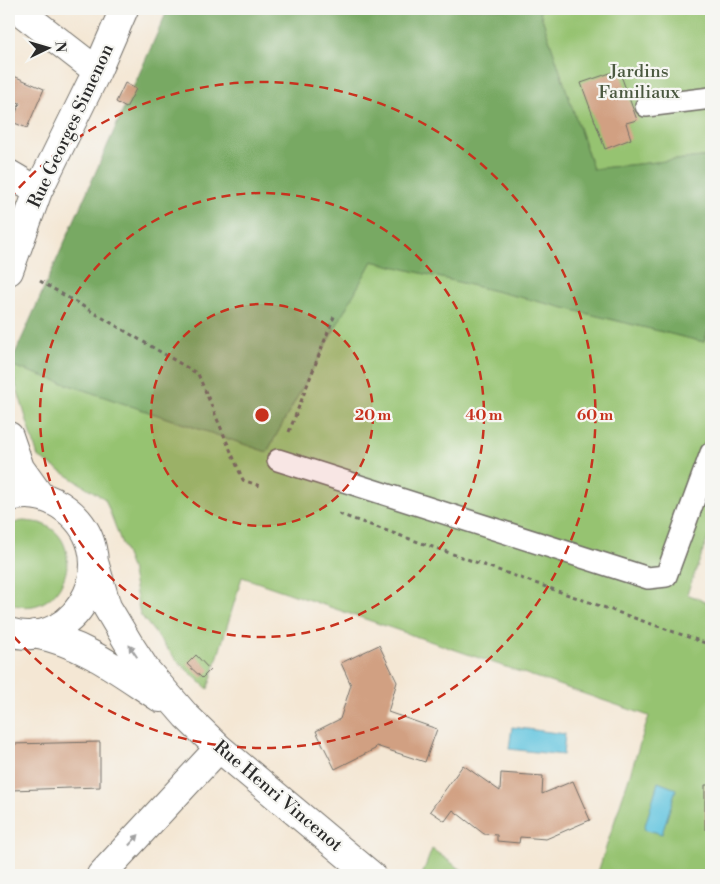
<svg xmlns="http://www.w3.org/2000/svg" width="720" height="884" font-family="'Libre Bodoni',serif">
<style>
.green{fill:#96c371;stroke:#60774e}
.forest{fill:#78a963;stroke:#526a47}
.water{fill:#61c4df;stroke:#467885}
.building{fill:#d1a082}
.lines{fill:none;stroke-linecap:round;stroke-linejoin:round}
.service-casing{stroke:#716d66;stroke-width:24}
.minor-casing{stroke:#716d66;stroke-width:30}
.path{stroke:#716d66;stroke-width:3;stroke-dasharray:4 4;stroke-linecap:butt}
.service{stroke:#fff;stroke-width:21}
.minor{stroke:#fff;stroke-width:28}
.oneway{fill:#a0a0a0}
.ring{fill:none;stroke:#c8321e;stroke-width:2.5;stroke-dasharray:9 6}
.labels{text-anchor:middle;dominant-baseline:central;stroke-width:4.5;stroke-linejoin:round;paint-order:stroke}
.park-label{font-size:18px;fill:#4b5940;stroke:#f6f6f2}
.street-label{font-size:18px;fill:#2b2b2b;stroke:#f6f6f2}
.centre{fill:#c8321e;stroke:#f6f6f2;stroke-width:2.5}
.ring-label{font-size:15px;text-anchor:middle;font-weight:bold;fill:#c8321e;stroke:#f6f6f2;stroke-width:4.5;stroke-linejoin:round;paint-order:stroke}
</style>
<rect width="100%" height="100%" fill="#f6f6f2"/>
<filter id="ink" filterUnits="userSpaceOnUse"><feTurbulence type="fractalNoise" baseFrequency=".02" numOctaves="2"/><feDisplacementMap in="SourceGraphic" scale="10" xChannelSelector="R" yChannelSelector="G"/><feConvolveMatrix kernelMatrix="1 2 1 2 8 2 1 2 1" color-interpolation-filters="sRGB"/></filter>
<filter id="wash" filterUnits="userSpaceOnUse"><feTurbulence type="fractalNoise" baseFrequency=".0096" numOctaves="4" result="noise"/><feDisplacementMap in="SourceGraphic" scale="20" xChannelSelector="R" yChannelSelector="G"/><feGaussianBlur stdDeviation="1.12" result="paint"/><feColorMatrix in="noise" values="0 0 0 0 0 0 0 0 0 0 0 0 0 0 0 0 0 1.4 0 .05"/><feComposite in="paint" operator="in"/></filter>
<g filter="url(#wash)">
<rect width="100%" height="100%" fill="#f4e7d4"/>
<path class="green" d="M 539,9 L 711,9 L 711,156 L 593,169 Z
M 372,261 L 704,342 L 711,321 L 711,530 L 687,594 L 711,604 L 711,875 L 597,875 L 649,716 L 242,577 L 208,689 L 177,661 L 140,614 L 131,568 L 105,499 L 38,457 L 10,365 L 267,452 Z
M 21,521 C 27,521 34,522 40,523 C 92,540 63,625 9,603 L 9,525 Z
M 432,849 L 469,875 L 422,875 Z"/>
<path class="forest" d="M 168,9 L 539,9 L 593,169 L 711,156 L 711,321 L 704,342 L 372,261 L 267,452 L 10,365 Z"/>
<path class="water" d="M 512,727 L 565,734 L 563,755 L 509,749 Z
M 658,782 L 676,789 L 662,834 L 644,829 Z"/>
<g id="blocks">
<path class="building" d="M 619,70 L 637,120 L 626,123 L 631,139 L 605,149 L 581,83 Z
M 9,74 L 44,89 L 27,128 L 12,122 L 20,103 L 9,99 Z
M 125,83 L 136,89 L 126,108 L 116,102 Z
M 379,645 L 397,682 L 388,712 L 437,729 L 425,762 L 376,746 L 375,749 L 335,769 L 316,731 L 340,719 L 351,685 L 341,663 Z
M 196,655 L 210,670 L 202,678 L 187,664 Z
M 100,742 L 100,787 L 11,790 L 10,744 Z
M 463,765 L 500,791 L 501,773 L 543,776 L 542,794 L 573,781 L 590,820 L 546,839 L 520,837 L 519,843 L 497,841 L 497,835 L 484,834 L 453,810 L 445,821 L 430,811 Z
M 705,785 L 711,785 L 711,829 L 705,829 Z"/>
</g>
</g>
<g filter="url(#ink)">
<use href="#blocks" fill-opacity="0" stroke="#716d66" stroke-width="1"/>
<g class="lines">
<g class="service-casing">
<path id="service" d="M 646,106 L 711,98
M 278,460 L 648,578 L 666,576 L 711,453"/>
</g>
<g class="minor-casing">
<path id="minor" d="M 17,9 L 97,71
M 9,174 L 38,191
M 9,271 L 38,191 L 97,71 L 124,9
M 9,436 L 20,468 L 40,496
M 9,497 C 26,493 45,495 60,505 C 131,551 79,654 9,632
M 95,565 L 107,607 L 129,644 L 146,670 L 186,716 L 219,748 L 371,875
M 34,634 C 84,643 119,671 160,698
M 101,875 L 219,748"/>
</g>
<path class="path" d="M 40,281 L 198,374 L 243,480 L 260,486
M 289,432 L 335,314
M 339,514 L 711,645"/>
<use href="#service" class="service"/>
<use href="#minor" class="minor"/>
</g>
<defs><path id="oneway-solid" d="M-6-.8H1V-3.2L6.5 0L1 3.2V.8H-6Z" transform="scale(1.25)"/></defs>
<g class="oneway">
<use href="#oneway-solid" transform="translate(133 651) rotate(-124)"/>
<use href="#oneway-solid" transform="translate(134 840) rotate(-47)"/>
</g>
</g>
<circle cx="262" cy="415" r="111" fill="#c8321e" fill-opacity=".12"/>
<g class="ring">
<circle cx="262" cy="415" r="111"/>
<circle cx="262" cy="415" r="222"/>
<path d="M9 199A333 333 0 1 1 9 631"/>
</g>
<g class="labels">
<g class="park-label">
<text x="639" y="71">Jardins<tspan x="639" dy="21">Familiaux</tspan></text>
</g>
<g class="street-label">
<text transform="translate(71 126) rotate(-65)">Rue Georges Simenon</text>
<text transform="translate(278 796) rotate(40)">Rue Henri Vincenot</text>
</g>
</g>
<circle cx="262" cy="415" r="8" class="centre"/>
<g class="ring-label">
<text x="373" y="420">20 m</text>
<text x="484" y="420">40 m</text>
<text x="595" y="420">60 m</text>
</g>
<rect width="720" height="884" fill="none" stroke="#f6f6f2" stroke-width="30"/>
<g transform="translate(48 48) rotate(85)" stroke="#f6f6f2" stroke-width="4" paint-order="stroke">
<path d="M0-4L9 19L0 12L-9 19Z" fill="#2b2b2b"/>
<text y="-8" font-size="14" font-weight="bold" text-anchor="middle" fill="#2b2b2b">N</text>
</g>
</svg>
